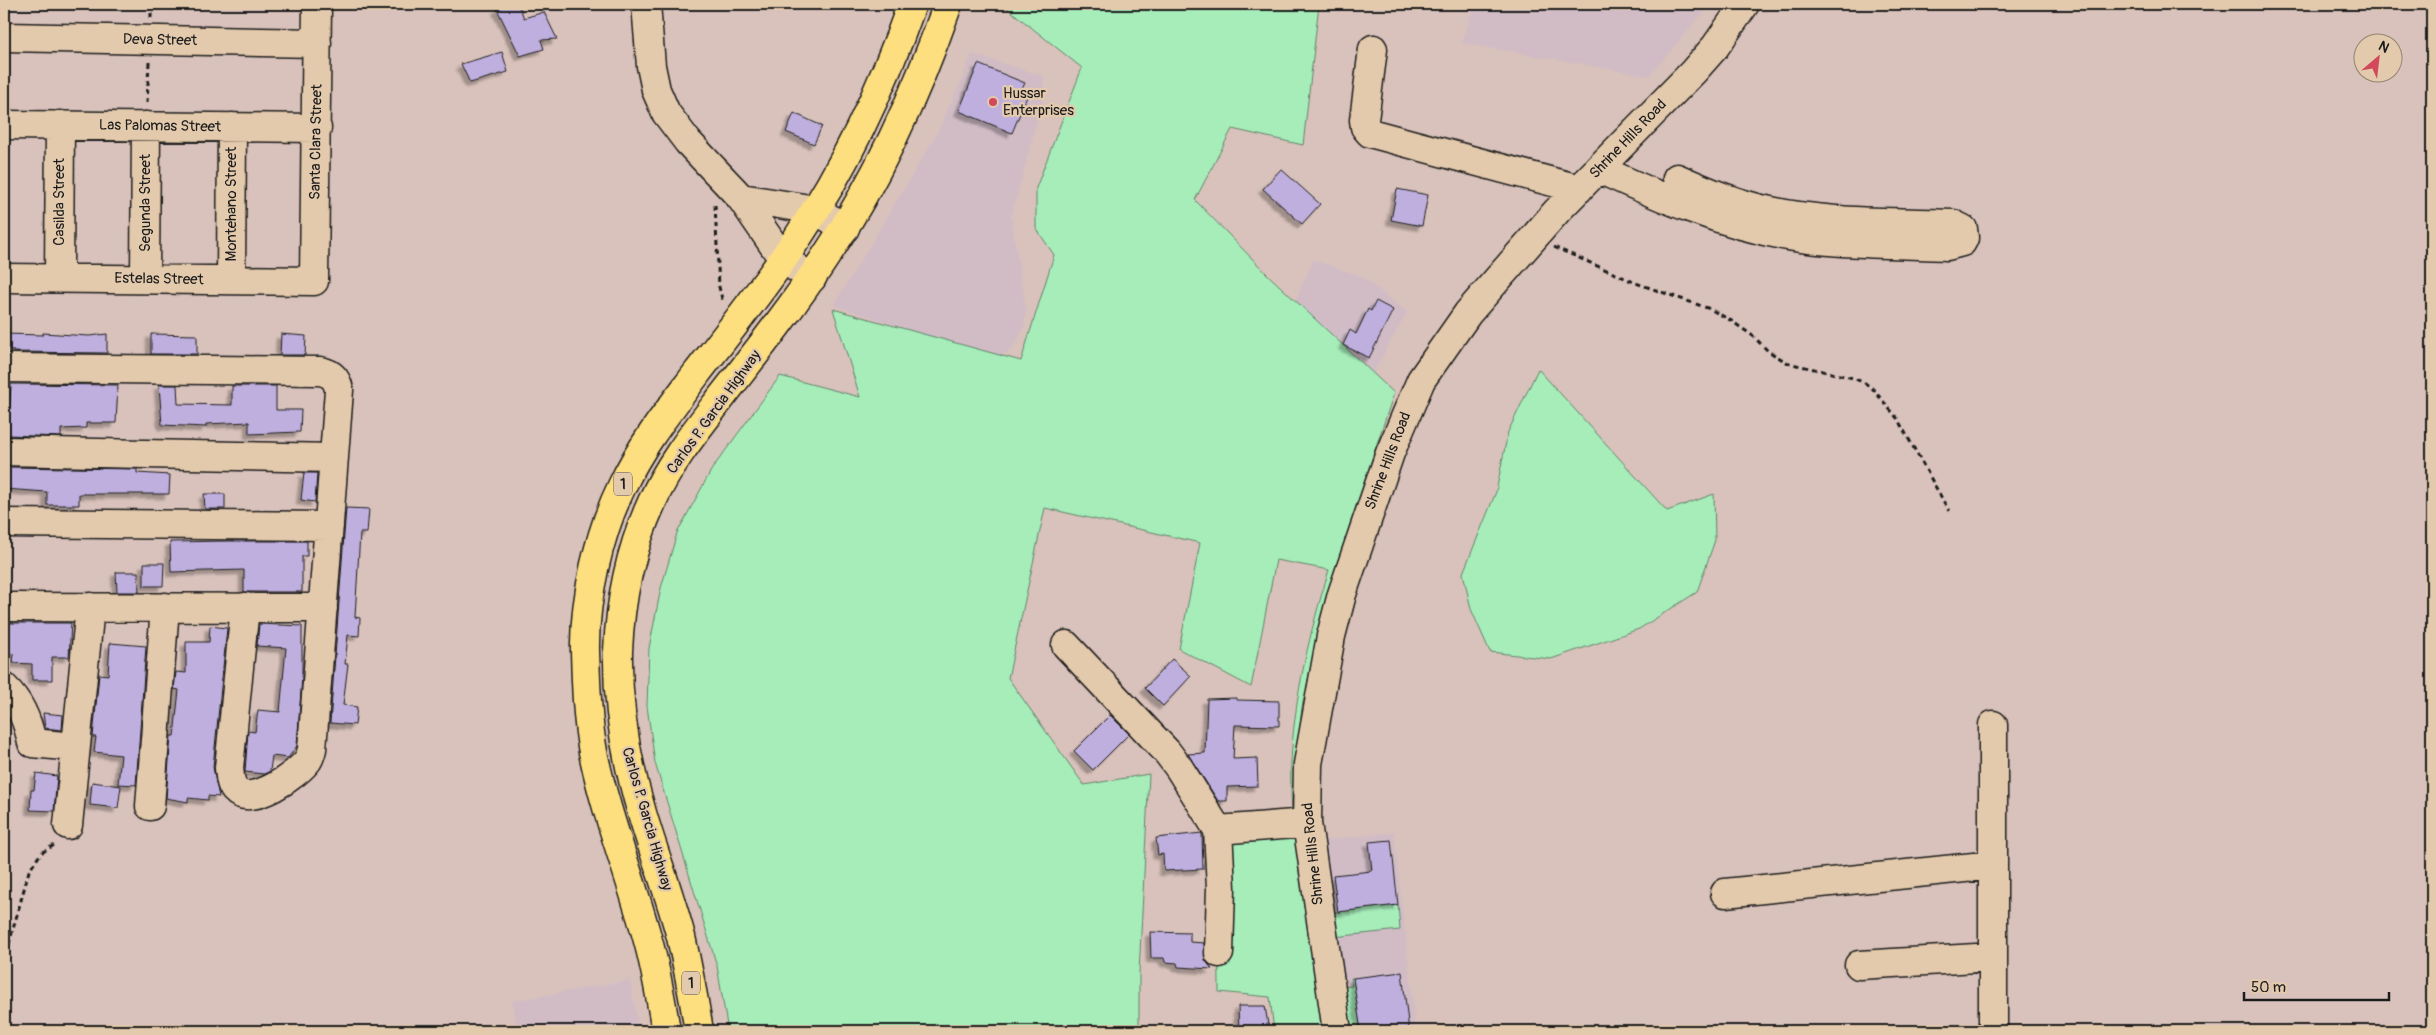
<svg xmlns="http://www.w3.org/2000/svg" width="2436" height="1035" font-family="Pangolin,sans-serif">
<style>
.built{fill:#d1bcc6}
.green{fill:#a6edb9;stroke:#61846a}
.building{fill:#bfafdf;stroke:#1c1c1c;filter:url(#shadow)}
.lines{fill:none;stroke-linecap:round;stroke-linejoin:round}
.minor-casing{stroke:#1c1c1c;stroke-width:31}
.highway-casing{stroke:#1c1c1c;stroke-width:31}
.path{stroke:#1c1c1c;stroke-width:3;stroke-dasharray:5 4;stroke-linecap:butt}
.minor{stroke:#e4caac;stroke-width:28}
.highway{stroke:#fedf80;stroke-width:28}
.poi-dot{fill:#d1495b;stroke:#e4caac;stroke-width:2}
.labels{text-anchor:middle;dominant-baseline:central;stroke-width:4.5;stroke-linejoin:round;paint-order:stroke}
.shield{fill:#e4caac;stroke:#585047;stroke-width:1}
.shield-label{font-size:14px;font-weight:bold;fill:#1c1c1c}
.street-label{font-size:15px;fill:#1c1c1c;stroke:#e4caac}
.poi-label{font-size:15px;fill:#1c1c1c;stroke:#e4caac;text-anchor:start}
</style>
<defs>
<filter id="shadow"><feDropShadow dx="-4.5" dy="4.5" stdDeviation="1" flood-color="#0004"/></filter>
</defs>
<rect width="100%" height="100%" fill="#d9c2bb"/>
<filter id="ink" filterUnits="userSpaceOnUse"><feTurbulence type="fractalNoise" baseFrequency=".02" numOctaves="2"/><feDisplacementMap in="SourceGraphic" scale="10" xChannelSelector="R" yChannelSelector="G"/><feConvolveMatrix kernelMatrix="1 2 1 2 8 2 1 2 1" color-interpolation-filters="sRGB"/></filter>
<g filter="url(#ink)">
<path class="built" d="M 1475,4 L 1684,4 L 1709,6 L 1649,76 L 1462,43 Z
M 972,54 L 1044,76 L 1042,103 L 1011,217 L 1026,310 L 1024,326 L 1017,342 L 1007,353 L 988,357 L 834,305 L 935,137 L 956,92 Z
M 1314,260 L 1361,276 L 1407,312 L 1373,373 L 1295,300 Z
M 1394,832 L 1416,1031 L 1349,1031 L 1318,841 Z
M 630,980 L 639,1031 L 518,1031 L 512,1001 Z"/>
<path class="green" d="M 1002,4 L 1319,4 L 1303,145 L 1232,129 L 1195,200 L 1267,274 L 1394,393 L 1328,590 L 1302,707 L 1295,776 L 1326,1031 L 1274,1031 L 1270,997 L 1219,992 L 1218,830 L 1292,824 C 1292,804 1290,783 1291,763 C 1294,698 1310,631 1329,570 L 1276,560 L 1251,687 L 1179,649 L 1200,543 L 1045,508 L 1008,678 L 1084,785 L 1149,774 L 1139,973 L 1139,1031 L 728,1031 L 717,966 L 655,763 L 647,706 L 649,648 L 661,588 L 677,533 L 712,469 L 780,376 L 860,397 L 833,309 L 1021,361 L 1054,255 L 1036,228 L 1036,188 L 1082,68 Z
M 1538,369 L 1667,511 L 1714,494 L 1715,540 L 1697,592 L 1639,629 L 1551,659 L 1490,652 L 1471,609 L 1463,573 L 1496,492 L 1508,432 Z
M 1398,905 L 1400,930 L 1333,937 L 1330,913 Z
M 1351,978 L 1353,978 L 1361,1031 L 1349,1031 L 1342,987 L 1352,986 Z"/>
<path class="building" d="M 509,4 L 518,4 L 524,18 L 544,12 L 557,39 L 541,40 L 544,49 L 520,56 L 497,9 Z
M 502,52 L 508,72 L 470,83 L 461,64 Z
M 978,64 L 1025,83 L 1021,91 L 1028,94 L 1012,133 L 959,111 Z
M 794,113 L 822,126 L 814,144 L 786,132 Z
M 1281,169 L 1320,204 L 1302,224 L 1263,189 Z
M 1397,189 L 1428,195 L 1422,226 L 1391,220 Z
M 1376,301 L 1393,310 L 1369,358 L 1343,345 L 1350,330 L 1356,334 L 1368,309 L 1371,311 Z
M 43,333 L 89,336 L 107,334 L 107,353 L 13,352 L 13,350 L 4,350 L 4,334 L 43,335 Z
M 151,334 L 197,335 L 197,354 L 151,354 Z
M 281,334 L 306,336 L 305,355 L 280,355 Z
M 11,384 L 118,385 L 116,423 L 86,423 L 86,428 L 61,429 L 61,437 L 8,435 Z
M 159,385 L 177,385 L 178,404 L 232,405 L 232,386 L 276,386 L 276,410 L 301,410 L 300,432 L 249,434 L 249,422 L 206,424 L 206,427 L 162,425 Z
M 4,467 L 137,469 L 137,473 L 170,475 L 169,494 L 79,494 L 79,505 L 47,505 L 47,492 L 4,489 Z
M 304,473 L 317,473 L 315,502 L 301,500 Z
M 204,494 L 225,494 L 225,509 L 205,509 Z
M 346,508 L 369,509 L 367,533 L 360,533 L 355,617 L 360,618 L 359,636 L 348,635 L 345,664 L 348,664 L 343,705 L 357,707 L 355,725 L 330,723 Z
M 228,541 L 307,541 L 307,556 L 302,556 L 302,592 L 244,592 L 244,570 L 171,572 L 170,542 Z
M 144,563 L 164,563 L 163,586 L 144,586 Z
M 116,572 L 138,572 L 139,592 L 117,592 Z
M 4,623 L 71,623 L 69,657 L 52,657 L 52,680 L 32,680 L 32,664 L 13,663 L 14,654 L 4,654 Z
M 259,624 L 302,626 L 302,677 L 297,746 L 288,758 L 272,756 L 270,771 L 264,774 L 245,772 L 248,731 L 255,732 L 258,710 L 280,712 L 286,648 L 257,646 Z
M 210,626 L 227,628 L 213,767 L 219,797 L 208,796 L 208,800 L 188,798 L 188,802 L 166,798 L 171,736 L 174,736 L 179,690 L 174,689 L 176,672 L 186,673 L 186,642 L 209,642 Z
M 110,643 L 146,646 L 136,785 L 118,784 L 121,755 L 94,752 L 96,737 L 93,737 L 99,674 L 108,675 Z
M 1172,659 L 1191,676 L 1163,706 L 1145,688 Z
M 1236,698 L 1236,700 L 1279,701 L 1279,726 L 1235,725 L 1233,759 L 1257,758 L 1258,786 L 1227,787 L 1227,801 L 1218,801 L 1188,754 L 1205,753 L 1207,699 Z
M 43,713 L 63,715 L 62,730 L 45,728 Z
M 1110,715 L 1129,734 L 1093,770 L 1074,751 Z
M 36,773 L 57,776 L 54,811 L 30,810 L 31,790 L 34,790 Z
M 92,782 L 121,786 L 118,808 L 90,805 Z
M 1202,833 L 1203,869 L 1164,871 L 1163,854 L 1158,855 L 1156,838 Z
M 1391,840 L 1398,905 L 1338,912 L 1333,875 L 1372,871 L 1369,842 Z
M 1150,932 L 1190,933 L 1190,942 L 1204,943 L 1205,960 L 1212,969 L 1178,967 L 1177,963 L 1165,962 L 1164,958 L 1151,958 Z
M 1402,972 L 1409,1031 L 1361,1031 L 1353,978 Z
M 1238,1006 L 1265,1006 L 1269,1031 L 1239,1031 Z"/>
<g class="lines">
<g class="minor-casing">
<path id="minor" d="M 646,4 L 651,66 L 656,90 L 666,113 L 688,142 L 741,198 L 783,259 L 812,278
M 4,37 L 317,43
M 1373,49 L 1364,120 L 1365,127 L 1370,133 L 1579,189
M 4,125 L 317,128
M 1599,169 C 1660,197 1721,224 1788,236 C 1840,245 1894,243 1947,246 L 1962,242 L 1964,238 L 1963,229 L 1953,224 C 1892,221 1829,224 1770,211 C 1737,204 1707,191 1677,178
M 741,198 L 816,210 L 845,228
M 4,278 L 314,281 L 317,4
M 59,278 L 60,125
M 145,279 L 146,126
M 231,280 L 232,127
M 4,368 L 320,371 C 331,373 337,378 339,390 L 312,749 C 311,753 310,757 308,760 C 298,774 251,808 235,790 C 230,784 230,776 229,768 L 245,607
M 4,451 L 334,458
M 4,523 L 329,526
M 4,607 L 323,608
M 1066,645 L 1167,752 L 1179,768 L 1218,830 L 1221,888 L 1219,953
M 4,687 C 20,702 28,721 32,743 L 75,747
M 1993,725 L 1993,1031
M 150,806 L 165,607
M 68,825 L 90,607
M 1218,830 L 1307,823
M 1725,893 L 1993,865
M 1859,965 L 1993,957
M 1337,1031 L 1307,823 L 1308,764 L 1331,636 L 1342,594 L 1390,453 L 1421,380 L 1468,313 L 1557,211 L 1693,72 L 1715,47 L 1745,4"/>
</g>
<g class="highway-casing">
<path id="highway" d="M 666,1031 C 661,1000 656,968 647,937 C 630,875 606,815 593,752 C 587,720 586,684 585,651 C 584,599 599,533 622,486 C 641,445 670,409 697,373 C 732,328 767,284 798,237 C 847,164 883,86 912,4
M 699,1031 C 694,1000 688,968 681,937 C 670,895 654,854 642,813 C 626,760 617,705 618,651 C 620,601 631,548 652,502 C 669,463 698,428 724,394 C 760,348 796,302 828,253 C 880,175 917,92 948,4"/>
</g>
<path class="path" d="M 151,18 L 151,4
M 147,103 L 149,62
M 715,205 L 719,287 L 723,303
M 1554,247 L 1636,283 L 1710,309 L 1730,320 L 1753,336 L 1768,351 L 1788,363 L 1853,378 L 1865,383 L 1873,389 L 1897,418 L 1949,511
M 4,962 L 29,871 L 41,853 L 56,844"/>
<use href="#minor" class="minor"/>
<use href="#highway" class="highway"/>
</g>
</g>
<circle class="poi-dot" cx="993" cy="102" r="5"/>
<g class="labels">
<g class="shield">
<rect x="614" y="472.5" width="18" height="23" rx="4"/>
<rect x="682" y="971.5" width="18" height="23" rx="4"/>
</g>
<g class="shield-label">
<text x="623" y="484">1</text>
<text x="691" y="983">1</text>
</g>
<g class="street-label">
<text transform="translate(160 40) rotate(1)">Deva Street</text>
<text transform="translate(160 126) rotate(1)">Las Palomas Street</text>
<text transform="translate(1628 139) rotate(-46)">Shrine Hills Road</text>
<text transform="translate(316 142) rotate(-89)">Santa Clara Street</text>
<text transform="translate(59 202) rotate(-90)">Casilda Street</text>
<text transform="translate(145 203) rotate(-90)">Segunda Street</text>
<text transform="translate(231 204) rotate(-90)">Montehano Street</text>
<text transform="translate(159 279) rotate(1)">Estelas Street</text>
<text transform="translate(714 412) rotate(-54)">Carlos P. Garcia Highway</text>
<text transform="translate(1388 461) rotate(-69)">Shrine Hills Road</text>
<text transform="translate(647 819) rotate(74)">Carlos P. Garcia Highway</text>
<text transform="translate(1313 854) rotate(-96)">Shrine Hills Road</text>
</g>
<g class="poi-label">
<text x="1003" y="93">Hussar<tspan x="1003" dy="17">Enterprises</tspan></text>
</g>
</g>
<rect width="2436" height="1035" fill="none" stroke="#e4caac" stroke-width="20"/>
<rect x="10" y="10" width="2416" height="1015" fill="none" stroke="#1c1c1c" stroke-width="2" filter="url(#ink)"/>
<g transform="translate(2378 58) rotate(28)"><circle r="24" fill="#e4caac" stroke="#948472"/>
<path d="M0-4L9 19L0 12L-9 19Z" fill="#d1495b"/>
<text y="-8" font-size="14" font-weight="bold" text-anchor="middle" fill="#1c1c1c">N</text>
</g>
<path d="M2244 992v8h145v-8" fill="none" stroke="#1c1c1c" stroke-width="2.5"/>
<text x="2251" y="992" font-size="15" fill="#1c1c1c" stroke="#e4caac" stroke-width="4" paint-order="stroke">50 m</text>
</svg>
